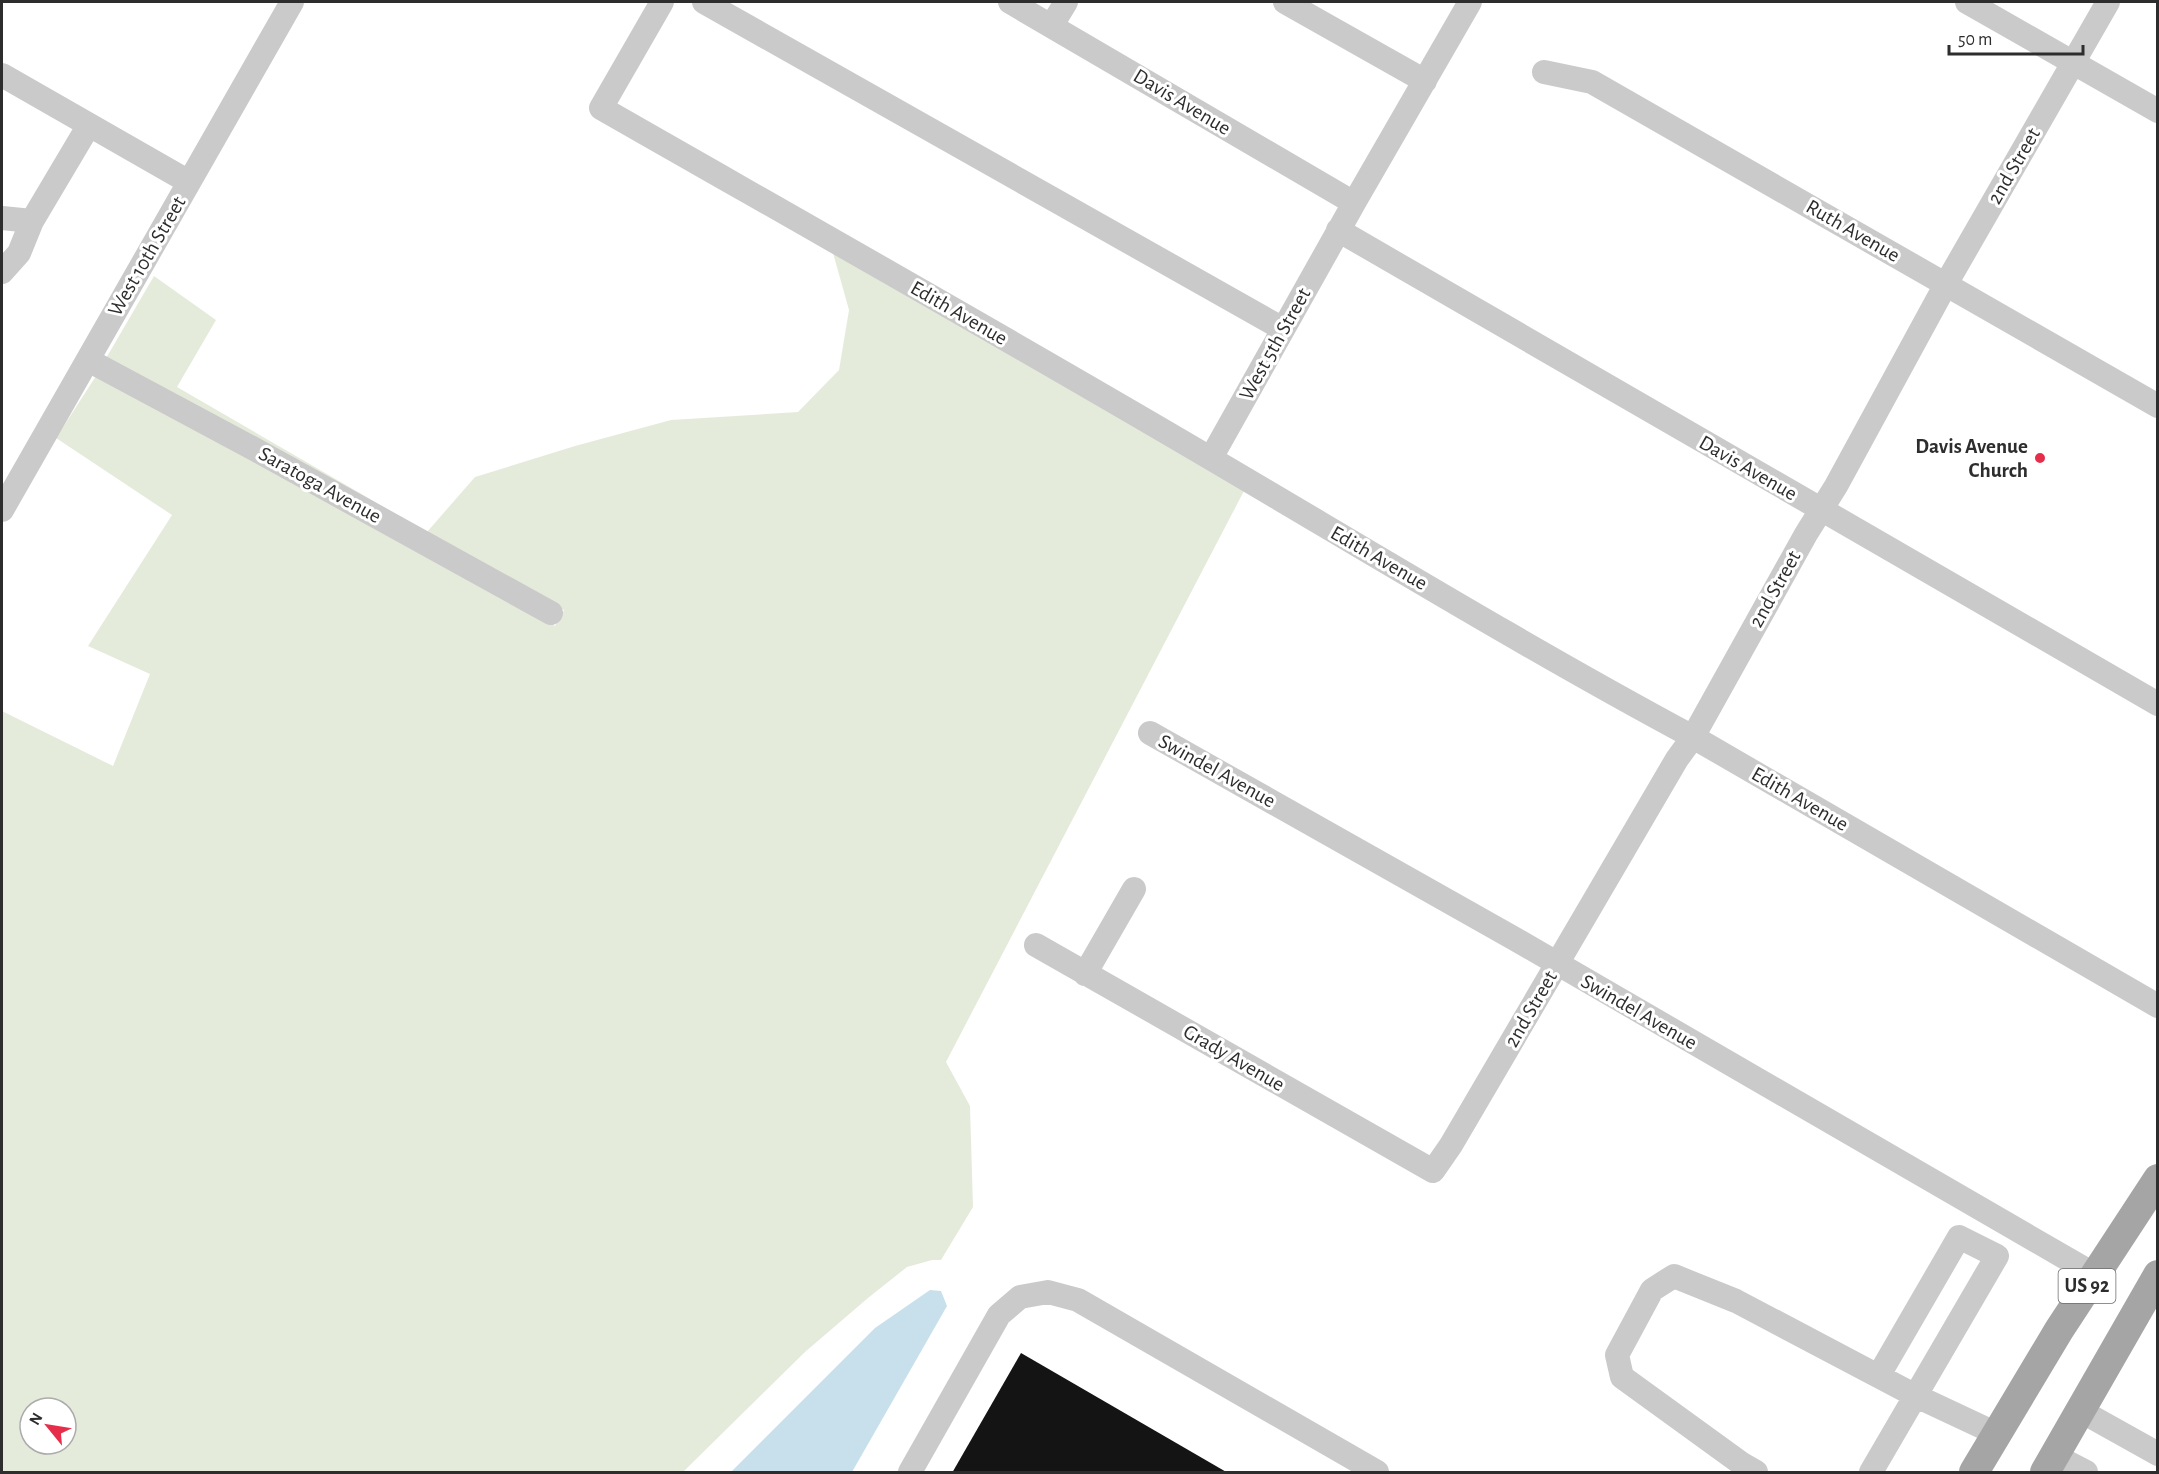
<svg xmlns="http://www.w3.org/2000/svg" width="2159" height="1474" font-family="'Alegreya Sans',sans-serif">
<style>
.green{fill:#e5ebdb;fill-rule:evenodd}
.water{fill:#c7e0eb}
.building{fill:#141414}
.lines{fill:none;stroke-linecap:round;stroke-linejoin:round}
.minor{stroke:#cacaca;stroke-width:24}
.major{stroke:#a5a5a5;stroke-width:30}
.poi-dot{fill:#e62e4a;stroke:#fff;stroke-width:2}
.labels{text-anchor:middle;dominant-baseline:central;stroke-width:6;stroke-linejoin:round;paint-order:stroke}
.shield{fill:#fff;stroke:#6c6c6c;stroke-width:1.5}
.shield-label{font-size:20px;font-weight:bold;fill:#2d2d2d}
.street-label{font-size:21px;fill:#2d2d2d;stroke:#fff}
.poi-label{font-size:21px;font-weight:bold;fill:#2d2d2d;stroke:#fff;text-anchor:end}
</style>
<rect width="100%" height="100%" fill="#fff"/>
<path class="green" d="M 833,253 L 1245,489 L 946,1062 L 970,1106 L 973,1207 L 941,1260 L 932,1260 L 907,1267 L 868,1298 L 805,1352 L 683,1472 L 2,1472 L 2,711 L 113,766 L 150,674 L 88,646 L 172,515 L 56,438 L 96,376 L 252,458 L 555,626 L 564,610 L 261,442 L 105,360 L 154,276 L 216,320 L 177,387 L 427,532 L 475,477 L 575,446 L 671,420 L 798,412 L 839,370 L 849,310 ZM 30,1408 L 66,1408 L 66,1444 L 30,1444 Z"/>
<path class="water" d="M 930,1290 L 941,1291 L 947,1306 L 852,1472 L 731,1472 L 875,1328 Z"/>
<path class="building" d="M 1021,1353 L 1228,1473 L 952,1473 Z"/>
<g class="lines">
<path class="minor" d="M 662,2 L 601,108 C 804,224 1008,339 1210,458 C 1370,552 1529,649 1693,737 L 2158,1006
M 704,2 L 1283,329
M 1010,2 L 1354,203
M 1285,2 L 1425,81
M 1967,2 L 2158,111
M 1052,25 L 1066,2
M 1544,72 L 1592,82 L 2158,406
M 2,75 L 189,182
M 2,218 L 32,221 L 19,253 L 2,272
M 32,221 L 89,125
M 1338,230 L 2158,704
M 88,360 L 256,450 L 551,613
M 1211,458 L 1354,203 L 1470,2
M 2,510 L 292,2
M 1150,733 L 1515,939 L 2095,1275
M 1036,945 L 1433,1171 L 1451,1145 L 1677,759 L 1693,737 L 1806,534 L 1836,486 L 1946,284 L 2108,2
M 1085,974 L 1134,889
M 2081,1411 L 2158,1454
M 2055,1456 L 2086,1472
M 910,1472 L 999,1315 L 1020,1297 L 1048,1292 L 1078,1300 L 1377,1472
M 1756,1472 L 1742,1464 L 1622,1377 L 1617,1355 L 1652,1290 L 1674,1276 L 1736,1301 L 1916,1396 L 1997,1434
M 1871,1472 L 1997,1256 L 1959,1237 L 1879,1375"/>
<path class="major" d="M 1974,1472 L 2059,1330 L 2158,1179
M 2045,1472 L 2158,1275"/>
</g>
<circle class="poi-dot" cx="2040" cy="458" r="6"/>
<g class="labels">
<rect class="shield" x="2058.5" y="1269" width="57" height="34" rx="4.5"/>
<g class="shield-label">
<text x="2087" y="1286">US 92</text>
</g>
<g class="street-label">
<text transform="translate(1182 102) rotate(31)">Davis Avenue</text>
<text transform="translate(2014 166) rotate(-60)">2nd Street</text>
<text transform="translate(1853 231) rotate(30)">Ruth Avenue</text>
<text transform="translate(147 256) rotate(-60)">West 10th Street</text>
<text transform="translate(959 313) rotate(30)">Edith Avenue</text>
<text transform="translate(1275 344) rotate(-61)">West 5th Street</text>
<text transform="translate(1748 468) rotate(30)">Davis Avenue</text>
<text transform="translate(320 485) rotate(29)">Saratoga Avenue</text>
<text transform="translate(1379 558) rotate(30)">Edith Avenue</text>
<text transform="translate(1775 589) rotate(-61)">2nd Street</text>
<text transform="translate(1217 771) rotate(29)">Swindel Avenue</text>
<text transform="translate(1800 799) rotate(30)">Edith Avenue</text>
<text transform="translate(1531 1009) rotate(-60)">2nd Street</text>
<text transform="translate(1639 1012) rotate(30)">Swindel Avenue</text>
<text transform="translate(1234 1058) rotate(30)">Grady Avenue</text>
</g>
<g class="poi-label">
<text x="2028" y="446">Davis Avenue<tspan x="2028" dy="24">Church</tspan></text>
</g>
</g>
<rect width="2159" height="1474" fill="none" stroke="#2d2d2d" stroke-width="6"/>
<g transform="translate(48 1426) rotate(300)"><circle r="28" fill="#ffffff" stroke="#ababab" stroke-width="1.5"/>
<path d="M0-4.5L10 22L0 15L-10 22Z" fill="#e62e4a"/>
<text y="-9" font-size="16" font-weight="bold" text-anchor="middle" fill="#2d2d2d">N</text>
</g>
<path d="M1949 45v9h134v-9" fill="none" stroke="#2d2d2d" stroke-width="3"/>
<text x="1958" y="45" font-size="18" fill="#2d2d2d" stroke="#ffffff" stroke-width="4.5" paint-order="stroke">50 m</text>
</svg>
